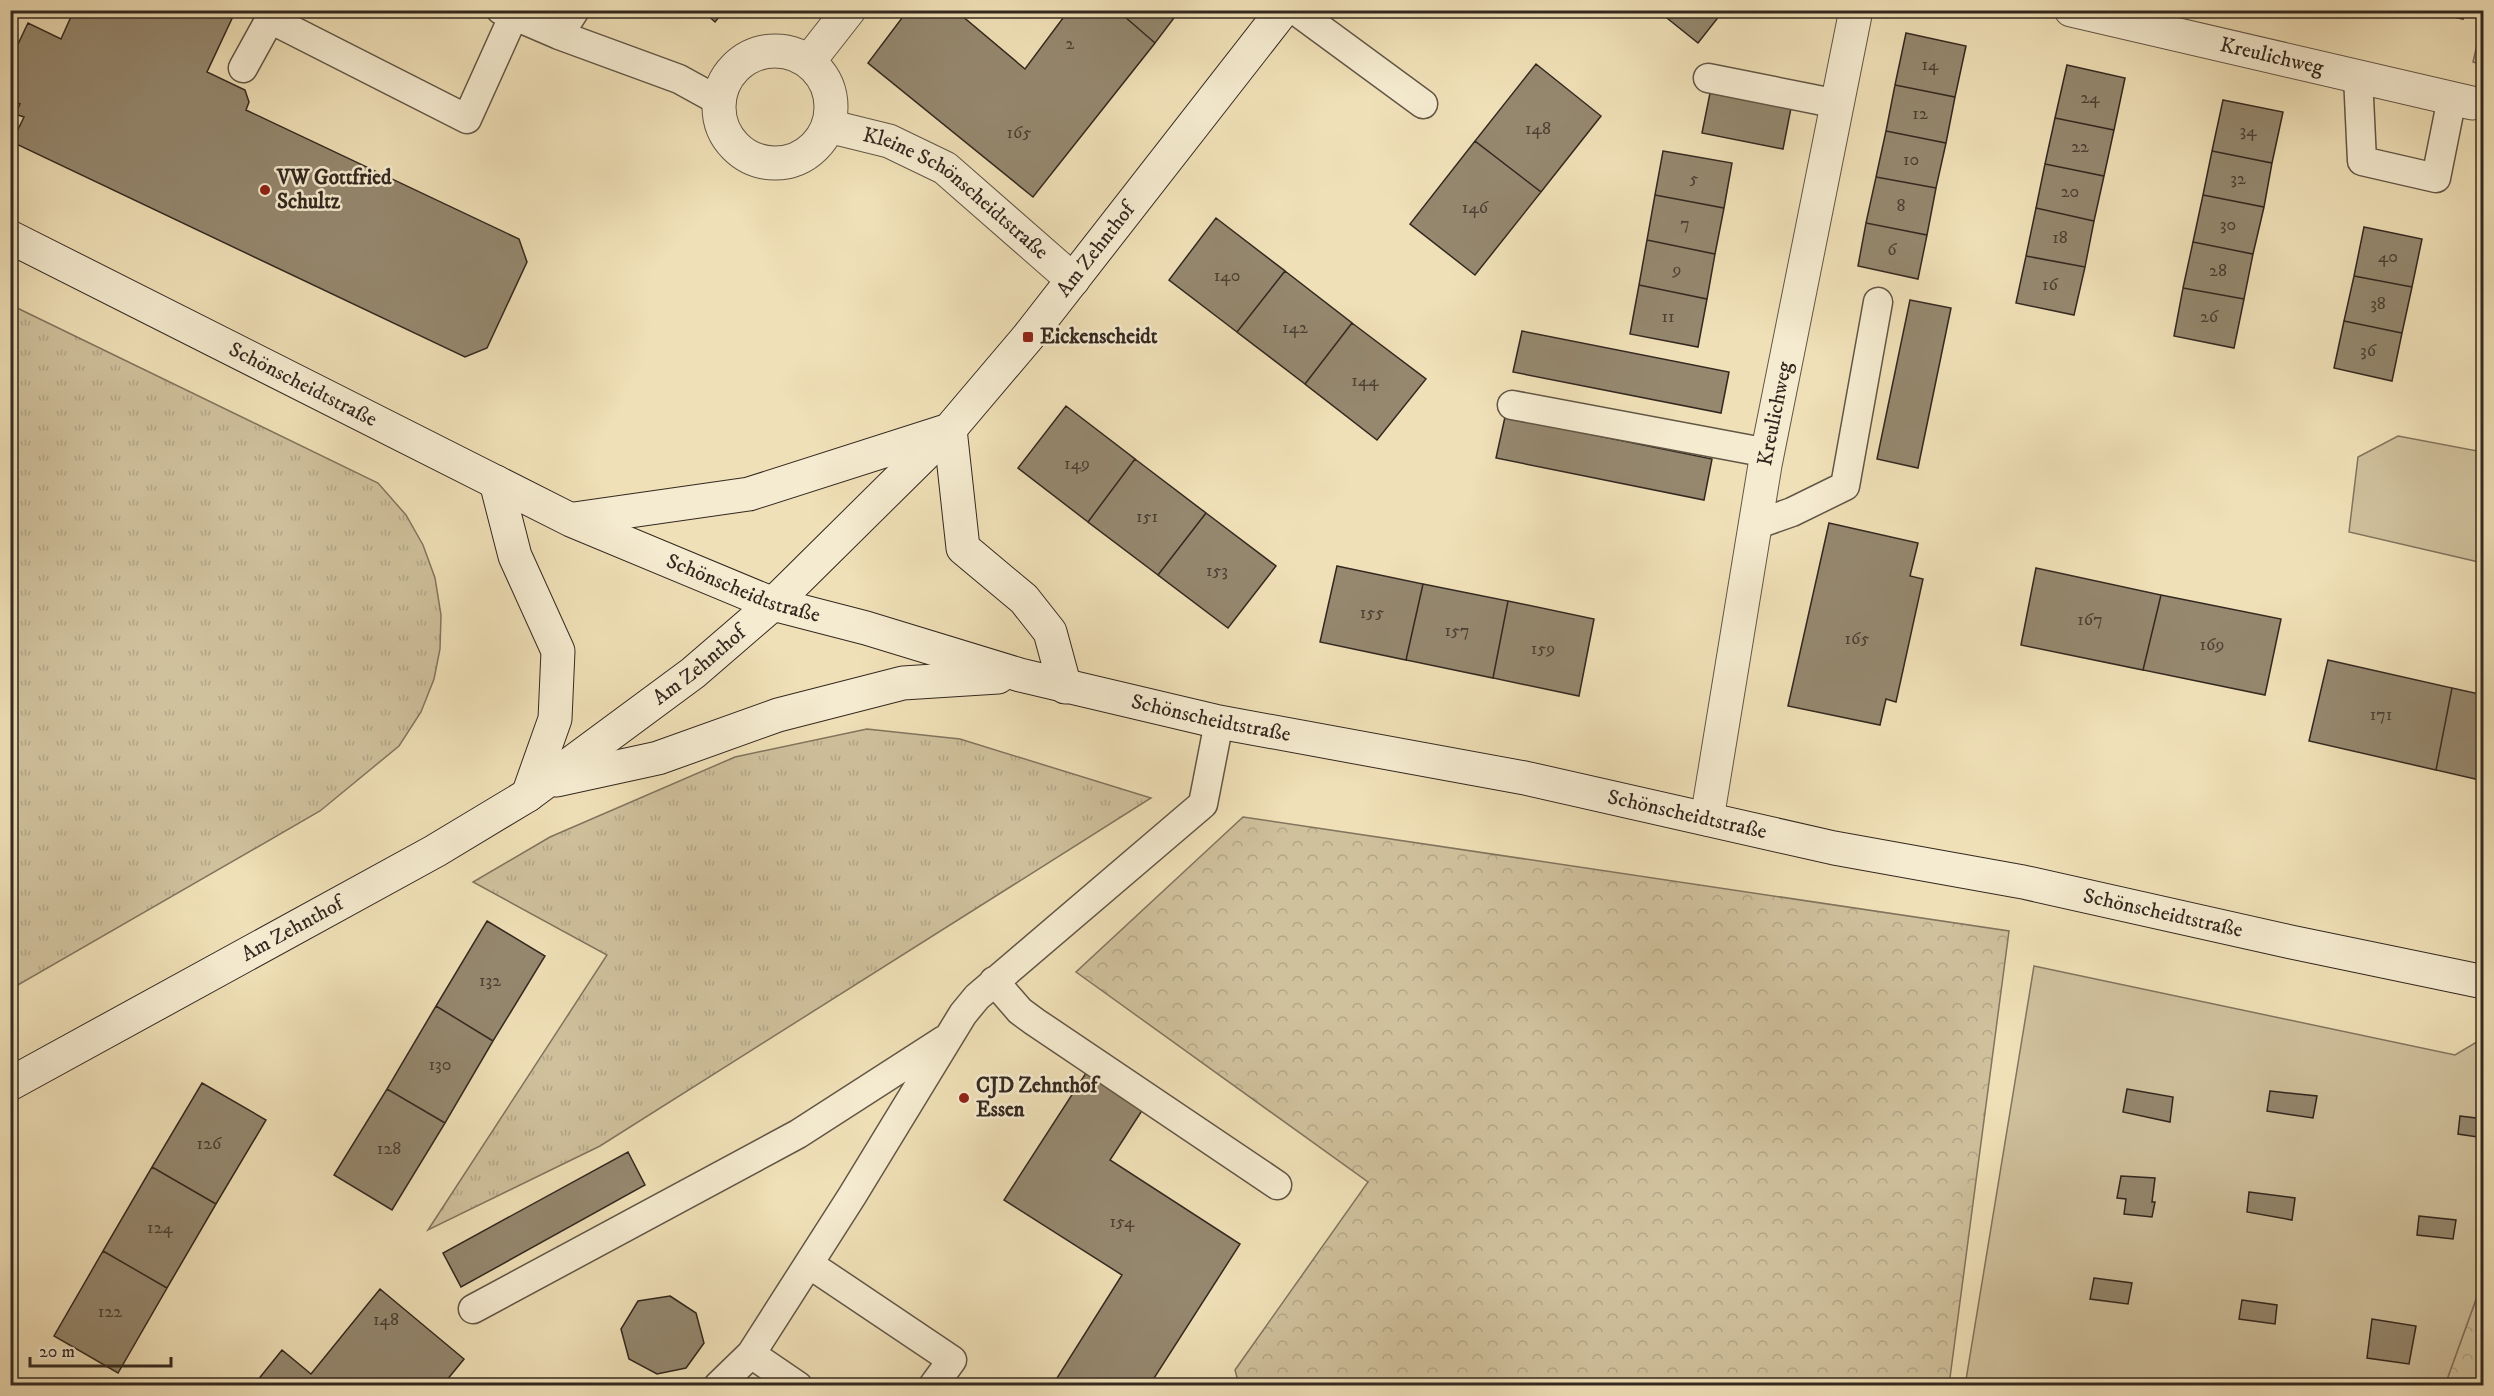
<svg xmlns="http://www.w3.org/2000/svg" width="2494" height="1396" font-family="'IM FELL DW Pica',serif">
<style>
.grass{fill:url(#grass-tufts);stroke:#82745e;stroke-width:1.5}
.forest{fill:url(#forest-crowns);stroke:#82745e;stroke-width:1.5}
.green{fill:#d0c19d;stroke:#82745e;stroke-width:1.5}
.building{fill:#95886f;stroke:#332820;stroke-width:1.5}
.lines{fill:none;stroke-linecap:round;stroke-linejoin:round}
.lane-casing{stroke:#625646;stroke-width:31}
.street-casing{stroke:#625646;stroke-width:35}
.secondary-casing{stroke:#332820;stroke-width:35}
.lane{stroke:#f5ebd0;stroke-width:28}
.street{stroke:#f5ebd0;stroke-width:33}
.secondary{stroke:#f5ebd0;stroke-width:33}
.poi-dot{fill:#8f2418;stroke:#f5ebd0;stroke-width:2}
.labels{text-anchor:middle;dominant-baseline:central;stroke-width:5;stroke-linejoin:round;paint-order:stroke}
.number-label{font-size:18px;fill:#4c4034}
.street-label{font-size:21px;fill:#332820;stroke:#f5ebd0}
.poi-label{font-size:21px;font-weight:bold;fill:#332820;stroke:#f5ebd0;text-anchor:start}
</style>
<defs>
<pattern id="grass-tufts" width="24" height="20" patternUnits="userSpaceOnUse" patternTransform="scale(1.5)"><rect width="24" height="20" fill="#d0c19d"/><path d="M3 7l-1-3M5 7V3M7 7l1-3M15 17l-1-3M17 17v-4M19 17l1-3" fill="none" stroke="#b3a687"/></pattern>
<pattern id="forest-crowns" width="20" height="18" patternUnits="userSpaceOnUse" patternTransform="scale(1.5)"><rect width="20" height="18" fill="#d0c19d"/><path d="M2 6a3 3 0 1 1 6 0M12 15a3 3 0 1 1 6 0" fill="none" stroke="#b3a687"/></pattern>
</defs>
<rect width="100%" height="100%" fill="#f0e0b7"/>
<filter id="stains"><feTurbulence type="fractalNoise" baseFrequency=".00333" numOctaves="4"/><feColorMatrix values="0 0 0 0 .2 0 0 0 0 .09 0 0 0 0 .02 0 0 0 .5 -.17"/></filter>
<radialGradient id="worn" r=".72"><stop offset=".6" stop-color="#630" stop-opacity="0"/><stop offset="1" stop-color="#630" stop-opacity=".3"/></radialGradient>
<path class="grass" d="M 11,305 L 378,483 L 406,515 L 423,545 L 435,578 L 441,615 L 440,649 L 434,679 L 421,712 L 399,746 L 320,811 L 11,989 Z
M 867,729 L 960,739 L 1151,798 L 600,1146 L 428,1230 L 607,955 L 473,882 L 550,837 L 735,757 Z"/>
<path class="forest" d="M 1243,817 L 2009,931 L 1949,1385 L 1239,1385 L 1235,1370 L 1368,1182 L 1076,972 Z
M 2483,1280 L 2483,1385 L 2445,1385 Z"/>
<path class="green" d="M 2483,19 L 2483,65 L 2473,62 Z
M 2398,436 L 2483,452 L 2483,563 L 2349,532 L 2358,457 Z
M 2034,966 L 2455,1055 L 2480,1040 L 2483,1041 L 2483,1280 L 2445,1385 L 1965,1386 Z"/>
<path class="building" d="M 74,10 L 236,10 L 207,72 L 245,90 L 249,102 L 246,110 L 519,239 L 527,262 L 487,348 L 465,357 L 12,142 L 24,117 L 15,114 L 20,104 L 10,100 L 10,61 L 28,23 L 61,39 Z
M 702,10 L 725,10 L 715,22 Z
M 908,10 L 955,10 L 1025,69 L 1069,10 L 1117,10 L 1155,43 L 1033,197 L 868,63 Z
M 1117,10 L 1180,10 L 1155,43 Z
M 1657,10 L 1724,10 L 1698,43 Z
M 2423,10 L 2464,10 L 2463,19 Z
M 1906,33 L 1966,46 L 1955,97 L 1895,85 Z
M 1536,64 L 1601,116 L 1541,192 L 1475,141 Z
M 2067,65 L 2125,78 L 2114,130 L 2055,118 Z
M 1895,85 L 1955,97 L 1946,143 L 1886,131 Z
M 1710,93 L 1791,108 L 1783,149 L 1702,133 Z
M 2223,100 L 2283,112 L 2272,163 L 2212,151 Z
M 2055,118 L 2114,130 L 2104,176 L 2045,164 Z
M 1886,131 L 1946,143 L 1936,188 L 1876,177 Z
M 1475,141 L 1541,192 L 1475,275 L 1410,224 Z
M 1663,151 L 1732,163 L 1724,208 L 1655,195 Z
M 2212,151 L 2272,163 L 2264,207 L 2203,195 Z
M 2045,164 L 2104,176 L 2094,221 L 2036,208 Z
M 1876,177 L 1936,188 L 1927,235 L 1866,223 Z
M 1655,195 L 1724,208 L 1715,254 L 1647,240 Z
M 2203,195 L 2264,207 L 2253,254 L 2193,242 Z
M 2036,208 L 2094,221 L 2085,267 L 2026,256 Z
M 1216,218 L 1285,271 L 1237,332 L 1169,280 Z
M 1866,223 L 1927,235 L 1918,279 L 1858,266 Z
M 2364,227 L 2422,239 L 2412,287 L 2354,276 Z
M 1647,240 L 1715,254 L 1707,299 L 1639,285 Z
M 2193,242 L 2253,254 L 2244,299 L 2183,288 Z
M 2026,256 L 2085,267 L 2074,315 L 2016,303 Z
M 1285,271 L 1352,323 L 1305,384 L 1237,332 Z
M 2354,276 L 2412,287 L 2402,333 L 2344,321 Z
M 1639,285 L 1707,299 L 1698,347 L 1630,334 Z
M 2183,288 L 2244,299 L 2234,348 L 2174,336 Z
M 1910,300 L 1951,308 L 1918,468 L 1877,459 Z
M 2344,321 L 2402,333 L 2392,381 L 2334,368 Z
M 1352,323 L 1426,379 L 1377,440 L 1305,384 Z
M 1522,331 L 1729,372 L 1721,413 L 1513,372 Z
M 1066,406 L 1135,459 L 1088,522 L 1018,468 Z
M 1505,417 L 1712,459 L 1704,500 L 1496,458 Z
M 1135,459 L 1206,513 L 1158,575 L 1088,522 Z
M 1206,513 L 1276,566 L 1228,628 L 1158,575 Z
M 1829,523 L 1918,543 L 1910,576 L 1923,579 L 1896,702 L 1886,699 L 1880,725 L 1788,706 Z
M 1337,566 L 1423,584 L 1406,660 L 1320,642 Z
M 2036,568 L 2161,595 L 2143,670 L 2021,645 Z
M 1423,584 L 1508,601 L 1493,678 L 1406,660 Z
M 2161,595 L 2281,619 L 2265,695 L 2143,670 Z
M 1508,601 L 1594,619 L 1579,696 L 1493,678 Z
M 2328,660 L 2452,688 L 2436,770 L 2309,741 Z
M 2452,688 L 2484,695 L 2484,781 L 2436,770 Z
M 487,921 L 545,956 L 493,1041 L 436,1006 Z
M 436,1006 L 493,1041 L 445,1123 L 387,1089 Z
M 1086,1073 L 1143,1109 L 1110,1160 L 1240,1244 L 1149,1386 L 1052,1386 L 1122,1275 L 1004,1200 Z
M 202,1083 L 266,1120 L 216,1204 L 152,1167 Z
M 387,1089 L 445,1123 L 392,1210 L 334,1175 Z
M 2127,1089 L 2173,1097 L 2170,1122 L 2123,1112 Z
M 2270,1091 L 2317,1096 L 2313,1118 L 2267,1111 Z
M 2460,1116 L 2484,1119 L 2484,1138 L 2458,1134 Z
M 628,1152 L 645,1185 L 461,1287 L 443,1253 Z
M 152,1167 L 216,1204 L 167,1288 L 103,1251 Z
M 2121,1176 L 2155,1178 L 2152,1202 L 2155,1202 L 2152,1217 L 2124,1214 L 2126,1199 L 2117,1198 Z
M 2249,1192 L 2295,1198 L 2292,1220 L 2247,1212 Z
M 2419,1216 L 2456,1220 L 2453,1239 L 2417,1235 Z
M 103,1251 L 167,1288 L 118,1373 L 54,1336 Z
M 2094,1278 L 2132,1283 L 2128,1304 L 2090,1299 Z
M 380,1289 L 464,1359 L 442,1386 L 253,1386 L 282,1350 L 311,1374 Z
M 670,1296 L 696,1313 L 704,1343 L 686,1368 L 657,1374 L 629,1359 L 621,1329 L 638,1301 Z
M 2242,1300 L 2277,1305 L 2275,1324 L 2239,1319 Z
M 2372,1319 L 2416,1326 L 2409,1364 L 2367,1358 Z"/>
<g class="lines">
<g class="lane-casing">
<path id="lane" d="M 501,10 L 559,35 L 575,10
M 1295,10 L 1423,104
M 270,19 L 467,119 L 513,17
M 559,35 L 679,79 L 719,101
M 243,68 L 275,10
M 2358,76 L 2362,161 L 2436,178 L 2452,98
M 1708,78 L 1838,104
M 1512,405 L 1768,453
M 1755,525 L 1792,512 L 1845,486 L 1878,302
M 994,981 L 1020,1011 L 1035,1022 L 1277,1185
M 809,1264 L 952,1360 L 933,1386
M 473,1309 L 798,1134 L 944,1040
M 751,1354 L 798,1386
M 718,1386 L 751,1354 L 852,1196 L 963,1014 L 977,997 L 1203,804 L 1219,722"/>
</g>
<g class="street-casing">
<g id="street">
<path id="s1" d="M 2071,10 L 2472,103"/>
<circle cx="775" cy="107" r="56"/>
<path d="M 809,61 L 849,10"/>
<path id="s2" d="M 828,126 L 889,141 L 945,168 L 1073,280"/>
<path id="s3" d="M 1707,819 L 1765,465 L 1856,10"/>
</g>
</g>
<g class="secondary-casing">
<g id="secondary">
<path id="s4" d="M 10,237 L 571,520 L 773,604 L 866,628 L 1020,675 L 1219,722 L 1525,778 L 1834,848 L 2023,882 L 2291,942 L 2484,982"/>
<path d="M 950,429 L 963,548 L 1024,599 L 1050,632 L 1065,687"/>
<path d="M 496,482 L 515,556 L 558,651 L 555,719 L 528,795"/>
<path d="M 574,519 L 749,494 L 943,432"/>
<path d="M 557,780 L 658,758 L 778,715 L 903,683 L 998,677"/>
<path id="s5" d="M 10,1084 L 435,851 L 528,795 L 693,673 L 773,604 L 950,429 L 1028,337 L 1283,10"/>
</g>
</g>
<use href="#lane" class="lane"/>
<use href="#street" class="street"/>
<use href="#secondary" class="secondary"/>
</g>
<g class="poi-dot">
<circle cx="265" cy="190" r="6"/>
<rect x="1022" y="331" width="12" height="12" rx="3"/>
<circle cx="964" cy="1098" r="6"/>
</g>
<g class="labels">
<g class="number-label">
<text x="1070" y="44">2</text>
<text x="1930" y="65">14</text>
<text x="2090" y="98">24</text>
<text x="1920" y="114">12</text>
<text x="1538" y="129">148</text>
<text x="2248" y="131">34</text>
<text x="1019" y="133">165</text>
<text x="2080" y="147">22</text>
<text x="1911" y="160">10</text>
<text x="1694" y="179">5</text>
<text x="2238" y="179">32</text>
<text x="2070" y="192">20</text>
<text x="1901" y="206">8</text>
<text x="1475" y="208">146</text>
<text x="1685" y="224">7</text>
<text x="2228" y="225">30</text>
<text x="2060" y="238">18</text>
<text x="1892" y="250">6</text>
<text x="2388" y="257">40</text>
<text x="1677" y="270">9</text>
<text x="2218" y="271">28</text>
<text x="1227" y="276">140</text>
<text x="2050" y="285">16</text>
<text x="2378" y="304">38</text>
<text x="1668" y="317">11</text>
<text x="2209" y="317">26</text>
<text x="1295" y="328">142</text>
<text x="2368" y="351">36</text>
<text x="1365" y="381">144</text>
<text x="1077" y="464">149</text>
<text x="1147" y="517">151</text>
<text x="1217" y="571">153</text>
<text x="1372" y="613">155</text>
<text x="2090" y="620">167</text>
<text x="1457" y="631">157</text>
<text x="1857" y="639">165</text>
<text x="2212" y="645">169</text>
<text x="1543" y="649">159</text>
<text x="2381" y="715">171</text>
<text x="490" y="981">132</text>
<text x="440" y="1065">130</text>
<text x="209" y="1144">126</text>
<text x="389" y="1149">128</text>
<text x="1122" y="1222">154</text>
<text x="160" y="1228">124</text>
<text x="110" y="1312">122</text>
<text x="386" y="1320">148</text>
</g>
<g class="street-label">
<text stroke="none"><textPath href="#s1" startOffset="206">Kreulichweg</textPath></text>
<text stroke="none"><textPath href="#s2" startOffset="147">Kleine Schönscheidtstraße</textPath></text>
<text stroke="none"><textPath href="#s5" startOffset="1384">Am Zehnthof</textPath></text>
<text stroke="none"><textPath href="#s4" startOffset="328">Schönscheidtstraße</textPath></text>
<text stroke="none"><textPath href="#s3" startOffset="411">Kreulichweg</textPath></text>
<text stroke="none"><textPath href="#s4" startOffset="814">Schönscheidtstraße</textPath></text>
<text stroke="none"><textPath href="#s5" startOffset="808">Am Zehnthof</textPath></text>
<text stroke="none"><textPath href="#s4" startOffset="1300">Schönscheidtstraße</textPath></text>
<text stroke="none"><textPath href="#s4" startOffset="1786">Schönscheidtstraße</textPath></text>
<text stroke="none"><textPath href="#s4" startOffset="2272">Schönscheidtstraße</textPath></text>
<text stroke="none"><textPath href="#s5" startOffset="322">Am Zehnthof</textPath></text>
</g>
<g class="poi-label">
<text x="277" y="178">VW Gottfried<tspan x="277" dy="24">Schultz</tspan></text>
<text x="1040" y="337">Eickenscheidt</text>
<text x="976" y="1086">CJD Zehnthof<tspan x="976" dy="24">Essen</tspan></text>
</g>
</g>
<rect width="2494" height="1396" fill="none" stroke="#f0e0b7" stroke-width="36"/>
<rect x="12" y="12" width="2470" height="1372" fill="none" stroke="#332820" stroke-width="3"/>
<rect x="18" y="18" width="2458" height="1360" fill="none" stroke="#332820" stroke-width="1.5"/>
<path d="M30 1357v9h141v-9" fill="none" stroke="#332820" stroke-width="3"/>
<text x="39" y="1357" font-size="18" fill="#332820" stroke="#f5ebd0" stroke-width="4.5" paint-order="stroke">20 m</text>
<rect width="100%" height="100%" filter="url(#stains)"/>
<rect width="100%" height="100%" fill="url(#worn)"/>
</svg>
